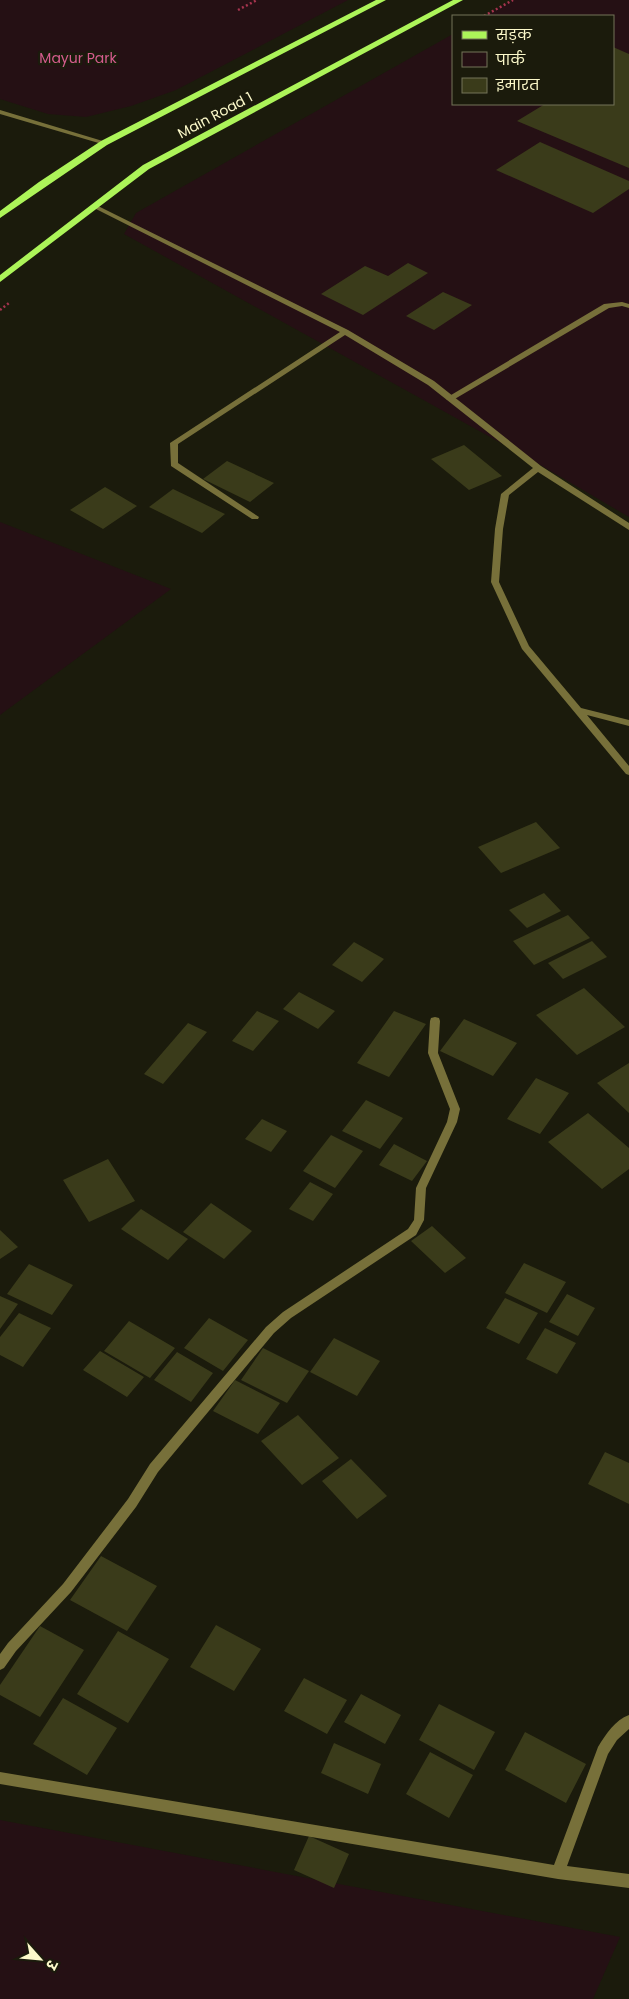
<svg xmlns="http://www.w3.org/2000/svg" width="629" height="1999" font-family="Poppins,'Noto Sans Devanagari',sans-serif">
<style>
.green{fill:#251014}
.building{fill:#3a3b1a}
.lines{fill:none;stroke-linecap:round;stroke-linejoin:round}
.path{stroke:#a5344e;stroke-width:2.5;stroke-dasharray:2 2.5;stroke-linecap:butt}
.lane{fill:#77703a;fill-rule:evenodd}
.street{fill:#77703a;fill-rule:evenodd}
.primary{fill:#acf459;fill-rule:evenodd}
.labels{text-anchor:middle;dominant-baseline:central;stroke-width:5;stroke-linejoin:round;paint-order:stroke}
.far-park-label{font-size:14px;fill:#d55c8e;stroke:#1b1b0c}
.far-street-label{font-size:14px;fill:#fcf9ca;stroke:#1b1b0c}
</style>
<rect width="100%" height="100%" fill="#1b1b0c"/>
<path class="green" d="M 0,0 L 348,0 L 176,90 L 131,106 L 86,117 L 48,114 L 0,99 Z
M 513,0 L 629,0 L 629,517 L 530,459 L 124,234 L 136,213 L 453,34 L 453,104 L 613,104 L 613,16 L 484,16 Z
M 0,522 L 171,589 L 0,715 Z
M 0,1820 L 620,1937 L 593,1999 L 0,1999 Z"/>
<path class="building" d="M 613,47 L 629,54 L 629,168 L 517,121 L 545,104 L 613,104 Z
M 540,142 L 629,181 L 629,189 L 593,213 L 496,170 Z
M 408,263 L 428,273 L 363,315 L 321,294 L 365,266 L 388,276 Z
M 443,292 L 472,305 L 434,330 L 406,316 Z
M 464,445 L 502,476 L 469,490 L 431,459 Z
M 227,461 L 274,483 L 250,502 L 203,479 Z
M 105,487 L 137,506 L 103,529 L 70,510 Z
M 173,489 L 225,514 L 202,533 L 149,507 Z
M 536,822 L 560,848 L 501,873 L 478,847 Z
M 544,893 L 561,911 L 527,928 L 509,910 Z
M 568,915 L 590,938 L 534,965 L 513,941 Z
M 592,941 L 607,957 L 563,979 L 548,963 Z
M 354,942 L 384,959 L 362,982 L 332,965 Z
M 584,988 L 625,1027 L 577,1055 L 536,1015 Z
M 299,992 L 335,1011 L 318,1029 L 283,1009 Z
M 257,1011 L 279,1021 L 253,1051 L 232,1041 Z
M 394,1011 L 426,1024 L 389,1077 L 357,1063 Z
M 464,1019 L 517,1043 L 493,1076 L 440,1051 Z
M 188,1023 L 207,1032 L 163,1084 L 144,1074 Z
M 629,1063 L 629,1113 L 597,1083 Z
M 536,1078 L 569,1093 L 540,1134 L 507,1119 Z
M 366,1100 L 403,1118 L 380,1149 L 342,1131 Z
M 588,1113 L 629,1148 L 629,1169 L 602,1189 L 548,1142 Z
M 262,1119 L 287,1131 L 271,1152 L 245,1139 Z
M 331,1135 L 363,1151 L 335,1188 L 303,1171 Z
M 394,1144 L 427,1161 L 412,1181 L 379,1165 Z
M 108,1159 L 135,1201 L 89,1222 L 63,1180 Z
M 310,1182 L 333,1194 L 313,1221 L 289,1209 Z
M 211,1203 L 252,1231 L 224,1259 L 183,1232 Z
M 141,1209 L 188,1239 L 168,1260 L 121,1229 Z
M 432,1226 L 466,1258 L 445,1273 L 411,1241 Z
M 0,1230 L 18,1247 L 0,1259 Z
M 524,1263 L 566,1282 L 547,1313 L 505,1293 Z
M 29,1264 L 73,1285 L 52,1315 L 7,1294 Z
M 567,1294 L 595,1308 L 578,1336 L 549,1322 Z
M 0,1296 L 18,1304 L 0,1329 Z
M 505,1298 L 538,1313 L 519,1344 L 486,1328 Z
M 19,1313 L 51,1328 L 23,1367 L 0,1355 L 0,1337 Z
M 209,1318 L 248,1340 L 223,1371 L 184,1348 Z
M 129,1321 L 175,1348 L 150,1378 L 104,1351 Z
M 545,1328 L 576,1343 L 557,1374 L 526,1359 Z
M 334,1338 L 380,1361 L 357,1396 L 310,1372 Z
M 263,1348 L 309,1371 L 287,1403 L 241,1380 Z
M 100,1351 L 144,1377 L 127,1397 L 83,1370 Z
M 177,1352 L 213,1373 L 191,1402 L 154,1380 Z
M 235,1380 L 280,1403 L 258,1434 L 213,1411 Z
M 298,1415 L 339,1458 L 302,1485 L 261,1441 Z
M 605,1452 L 629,1463 L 629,1504 L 588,1484 Z
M 351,1459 L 387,1496 L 357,1519 L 322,1481 Z
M 101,1556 L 157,1586 L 127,1631 L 70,1600 Z
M 216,1625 L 261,1649 L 234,1691 L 190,1667 Z
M 40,1626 L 84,1650 L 40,1717 L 0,1695 L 0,1685 Z
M 118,1631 L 169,1659 L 128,1723 L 77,1694 Z
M 304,1678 L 347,1700 L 327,1734 L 284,1711 Z
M 361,1694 L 401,1715 L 385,1744 L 344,1722 Z
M 63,1698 L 117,1728 L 87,1775 L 33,1744 Z
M 439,1704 L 495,1732 L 474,1770 L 419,1740 Z
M 525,1732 L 586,1764 L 566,1803 L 505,1770 Z
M 334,1743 L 381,1764 L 368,1794 L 321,1773 Z
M 430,1752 L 473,1775 L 449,1818 L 406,1794 Z
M 309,1836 L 349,1854 L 334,1888 L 294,1870 Z"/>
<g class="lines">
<path class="path" d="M 238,10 L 257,0
M 484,16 L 513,0
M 0,310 L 9,303"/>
<path class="lane" d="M 622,302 L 629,304 L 629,308 L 622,306 L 609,308 L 453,400 L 447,400 L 446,398 L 604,304 Z"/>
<path class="street" d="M 0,110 L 106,142 L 107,143 L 102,144 L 0,114 Z
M 92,205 L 96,205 L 348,330 L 434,381 L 541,466 L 629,523 L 629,530 L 538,472 L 509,495 L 503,529 L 499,582 L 529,646 L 581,708 L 629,720 L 629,726 L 587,715 L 629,766 L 629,775 L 626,774 L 522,649 L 491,582 L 495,529 L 501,494 L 533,468 L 428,385 L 345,335 L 178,444 L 178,463 L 259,517 L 258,519 L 252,519 L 171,466 L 170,443 L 340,332 L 92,207 Z
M 435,1017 L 439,1018 L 440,1021 L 438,1053 L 460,1109 L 457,1122 L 426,1188 L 424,1220 L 416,1235 L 291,1318 L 274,1333 L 158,1472 L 136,1507 L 71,1592 L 16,1651 L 4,1668 L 0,1670 L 0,1654 L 8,1643 L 63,1584 L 128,1499 L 150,1464 L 266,1327 L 283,1312 L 408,1229 L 414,1220 L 416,1188 L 447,1122 L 450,1109 L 428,1053 L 430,1021 L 431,1018 Z
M 629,1715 L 629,1729 L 617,1740 L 608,1754 L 567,1866 L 629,1874 L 629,1888 L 558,1879 L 0,1784 L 0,1772 L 554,1865 L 598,1747 C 606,1734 615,1720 629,1715 Z"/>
<path class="primary" d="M 376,0 L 386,0 L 107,145 L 0,218 L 0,211 L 39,182 L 101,141 Z
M 453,0 L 463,0 L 149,169 L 0,282 L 0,275 L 143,165 Z"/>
</g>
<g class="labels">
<g class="far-park-label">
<text x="78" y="58">Mayur Park</text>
</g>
<g class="far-street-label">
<text transform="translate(215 115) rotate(-28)">Main Road 1</text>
</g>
</g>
<rect x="452" y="15" width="162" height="90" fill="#1b1b0c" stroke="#757458"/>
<rect x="462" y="31" width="25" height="8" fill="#acf459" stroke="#757458"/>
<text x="496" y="40" font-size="15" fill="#fcf9ca">सड़क</text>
<rect x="462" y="52" width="25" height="15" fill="#251014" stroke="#757458"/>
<text x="496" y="65" font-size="15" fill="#fcf9ca">पार्क</text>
<rect x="462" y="78" width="25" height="15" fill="#3a3b1a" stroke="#757458"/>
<text x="496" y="90" font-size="15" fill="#fcf9ca">इमारत</text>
<g transform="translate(40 1959) rotate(117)" stroke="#1b1b0c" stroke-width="4" paint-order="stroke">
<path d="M0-4L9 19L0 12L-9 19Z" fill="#fcf9ca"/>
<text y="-8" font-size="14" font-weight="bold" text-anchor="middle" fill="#fcf9ca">उ</text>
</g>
</svg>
